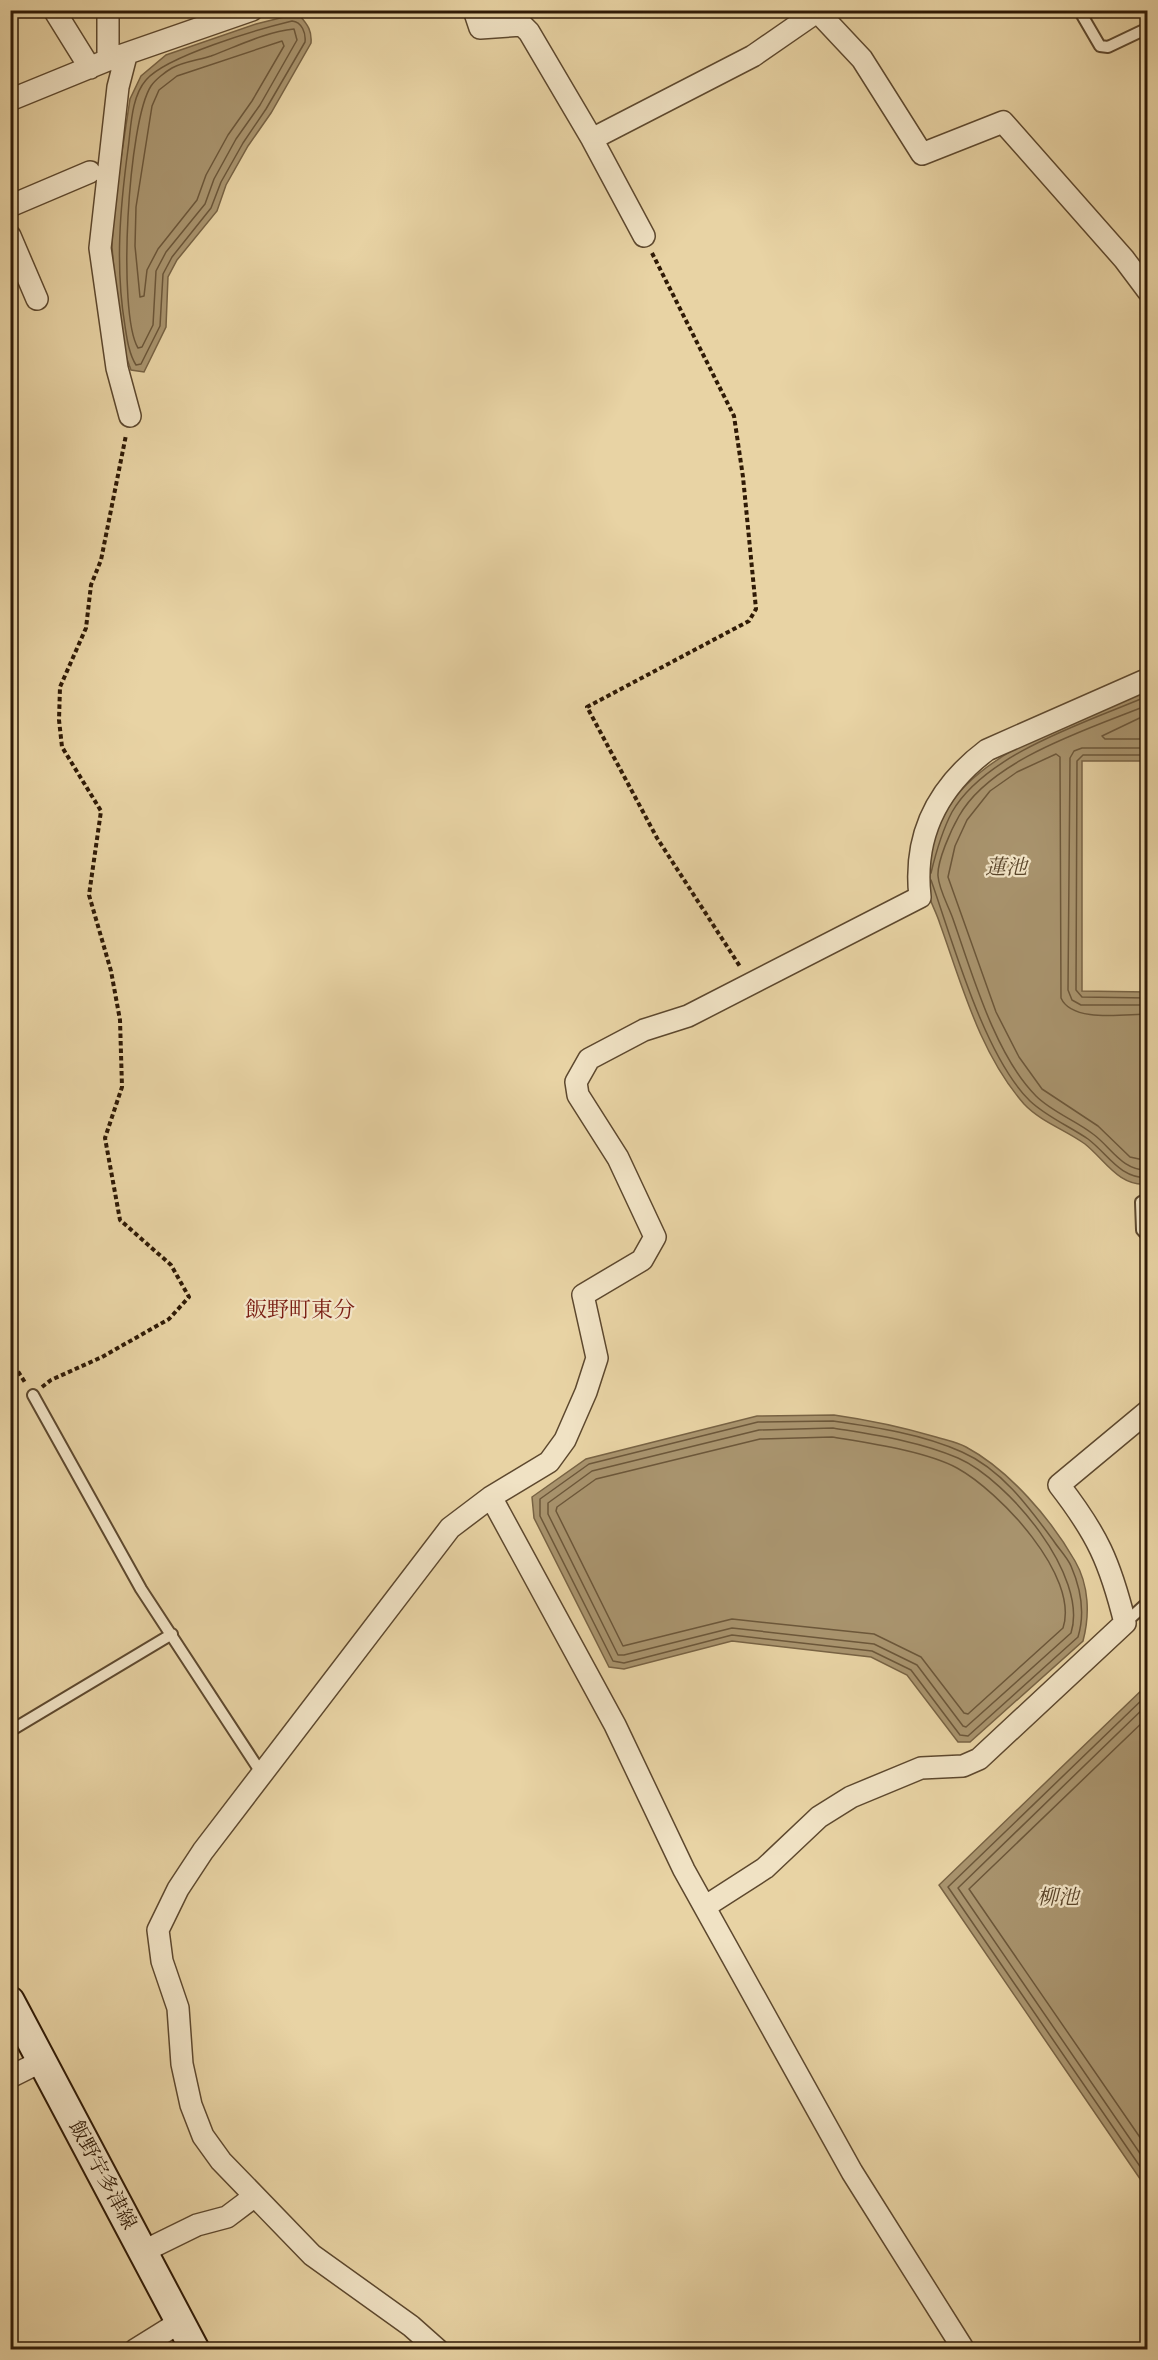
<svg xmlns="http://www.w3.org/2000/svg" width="1158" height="2360" font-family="'IM FELL French Canon','Noto Serif JP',serif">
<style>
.water{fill:#a9946e;stroke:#786344;stroke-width:1.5}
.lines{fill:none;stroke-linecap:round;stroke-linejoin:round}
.shore{stroke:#6c573a;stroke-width:1.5}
.lane-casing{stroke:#5d482e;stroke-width:14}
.street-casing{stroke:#5d482e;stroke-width:24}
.secondary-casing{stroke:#2f1a06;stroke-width:32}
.path{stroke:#2f1a06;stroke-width:4;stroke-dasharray:4.5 3;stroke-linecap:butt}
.lane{stroke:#f0e2c4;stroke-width:10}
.street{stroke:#f0e2c4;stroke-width:21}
.secondary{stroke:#f0e2c4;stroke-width:28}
.labels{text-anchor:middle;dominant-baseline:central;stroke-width:4.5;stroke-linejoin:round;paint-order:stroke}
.street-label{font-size:20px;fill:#2f1a06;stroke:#f0e2c4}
.water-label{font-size:21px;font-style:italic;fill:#5a452a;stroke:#f0e2c4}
.quarter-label{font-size:22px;fill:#7a1f14;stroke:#f0e2c4}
</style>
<rect width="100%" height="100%" fill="#e8d3a4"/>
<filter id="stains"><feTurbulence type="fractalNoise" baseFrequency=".00333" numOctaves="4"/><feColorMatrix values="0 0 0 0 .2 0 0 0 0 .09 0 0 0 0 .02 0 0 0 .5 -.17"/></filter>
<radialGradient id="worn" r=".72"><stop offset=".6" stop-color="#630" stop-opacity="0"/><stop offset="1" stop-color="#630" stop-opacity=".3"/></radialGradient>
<path class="water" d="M 292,15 L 300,16 C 308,25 312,31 311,43 L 271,113 L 248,146 L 226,185 L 217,211 L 177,260 L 168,277 L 166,327 L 144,372 L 131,370 L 123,348 L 117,314 L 112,246 L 114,205 L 130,99 L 141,76 L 166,55 L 256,24 Z
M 1147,690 L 1147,761 L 1082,761 L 1082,991 L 1147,992 L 1147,1184 C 1119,1187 1105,1160 1085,1144 C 1066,1130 1041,1122 1024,1104 C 980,1054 962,985 940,924 C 936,910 924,891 924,877 C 924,859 939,823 948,808 C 984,748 1084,718 1147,690 Z
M 834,1415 C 869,1420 902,1427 936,1437 C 946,1440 957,1442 966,1447 C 1009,1470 1051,1519 1075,1561 C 1089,1585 1090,1615 1083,1641 L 970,1742 L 958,1742 L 907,1675 L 871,1657 L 732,1641 L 624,1669 L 609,1667 L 534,1518 L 532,1497 L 586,1459 L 757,1416 Z
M 1147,1685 L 1147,2189 L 939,1885 Z"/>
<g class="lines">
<path class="shore" d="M 292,21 C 302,22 306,33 305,42 L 266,109 L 243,143 L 221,182 L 211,208 L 172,257 L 163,274 L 160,326 L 141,364 L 136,365 C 129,354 127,339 125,326 C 115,266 120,209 128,149 C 131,128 131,97 146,80 C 166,56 259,29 292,21 Z
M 294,29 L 297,40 L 260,105 L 236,139 L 214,179 L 205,204 L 166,252 L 156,271 L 153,325 L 142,347 L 138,348 C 117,313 128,121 151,86 C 155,80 165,72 172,68 C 183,62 199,60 211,56 C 238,46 265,32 294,29 Z
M 282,41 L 284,46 L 252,101 L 228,135 L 206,175 L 197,200 L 158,249 L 147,270 L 144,296 L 140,297 L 135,246 L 136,207 L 152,106 L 159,90 L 177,76 Z
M 1148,705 C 1089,729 991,759 959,816 C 951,830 937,861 938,876 C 939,890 949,907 953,919 C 972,973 995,1055 1036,1096 C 1052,1112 1075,1120 1093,1134 C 1111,1147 1122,1171 1148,1170
M 1148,714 L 1102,736 L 1105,739 L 1148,739
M 1148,748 L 1082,748 L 1074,751 L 1070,758 L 1068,990 L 1072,1000 L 1081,1005 L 1148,1005
M 1148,755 L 1083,755 L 1077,761 L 1076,990 L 1082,997 L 1148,998
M 931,873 C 936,852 942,831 952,812 C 986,753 1087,722 1148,696
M 931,880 C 953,942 984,1056 1030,1101 C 1047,1117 1069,1126 1088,1139 C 1108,1154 1119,1178 1148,1178
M 1148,1014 C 1124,1014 1072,1023 1061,998 L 1060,757 L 1056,754 L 1017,772 L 990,791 L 967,820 L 955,846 L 948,877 L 996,1012 L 1019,1057 L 1042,1089 L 1098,1126 L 1130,1157 L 1148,1161
M 833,1421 C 875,1427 922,1434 962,1452 C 1001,1469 1028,1506 1053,1540 C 1058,1548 1067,1557 1071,1566 C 1081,1589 1085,1614 1078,1637 L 968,1736 L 960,1735 L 911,1670 L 872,1651 L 732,1635 L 624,1663 L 613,1661 L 540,1516 L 540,1499 L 589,1464 L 758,1422 Z
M 833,1428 C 875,1435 919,1441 958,1458 C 1008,1480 1089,1576 1071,1633 L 966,1727 L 963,1726 L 917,1665 L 874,1644 L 732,1628 L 624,1655 L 618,1655 L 548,1514 L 548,1503 L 592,1471 L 759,1430 Z
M 832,1437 C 868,1443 925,1451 957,1468 C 999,1491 1080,1576 1063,1628 L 968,1714 L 964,1713 L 921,1657 L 874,1634 L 732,1619 L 623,1646 L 556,1511 L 557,1507 L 596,1479 L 760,1439 Z
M 1148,1694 L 948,1887 L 1148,2178
M 1148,1704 L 958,1888 L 1148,2165
M 1148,1717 L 969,1889 L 1148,2149"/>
<g class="lane-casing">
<path id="lane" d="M 1079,10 L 1100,46 L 1108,47 L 1148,28
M 1148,1198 L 1141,1202 L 1142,1230 L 1148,1237
M 33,1395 L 141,1589 L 262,1774
M 1125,1623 L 1148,1602
M 10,1731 L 172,1634"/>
</g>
<g class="street-casing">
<path id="street" d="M 54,10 L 90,68
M 474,10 L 480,28 L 522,25 L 529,32 L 592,139 L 644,236
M 816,10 L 862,59 L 922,154 L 1003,122 L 1124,259 L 1148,291
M 126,56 L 118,87 L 100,248 L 117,368 L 130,416
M 108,60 L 108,10
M 10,100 L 108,60 L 252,10
M 592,139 L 753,56 L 818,11
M 10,206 L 90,172
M 10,236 L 37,299
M 491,1497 L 615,1725 L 684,1870 L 852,2172 L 964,2350
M 706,1906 L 765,1868 L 819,1817 L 851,1797 L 921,1768 L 963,1766 L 979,1759 L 1125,1623 C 1110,1562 1097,1534 1059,1485 L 1148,1411
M 10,2077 L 42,2061
M 144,2251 L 197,2225 L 227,2217 L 255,2196
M 135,2350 L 180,2322
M 438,2350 L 411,2326 L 312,2255 L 221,2161 L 203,2136 L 191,2105 L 182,2064 L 178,2008 L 162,1961 L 158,1930 L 178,1889 L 203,1851 L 450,1528 L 491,1497 L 549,1462 L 565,1440 L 586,1392 L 597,1358 L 583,1295 L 642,1260 L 655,1237 L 618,1158 L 578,1095 L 576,1082 L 589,1059 L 644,1030 L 688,1016 L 920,897 C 913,835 938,787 987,750 L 1148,679"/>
</g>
<g class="secondary-casing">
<path id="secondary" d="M 10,2001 L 195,2350"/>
</g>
<path class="path" d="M 652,253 L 734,416 L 743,477 L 756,609 L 749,621 L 587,707 L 657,838 L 741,968
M 10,1359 L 26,1384
M 42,1387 L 51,1380 L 102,1357 L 169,1319 L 189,1297 L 171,1265 L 120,1220 L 105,1138 L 122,1087 L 120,1020 L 111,971 L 89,895 L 101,811 L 62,747 L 59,720 L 60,687 L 86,628 L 91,585 L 101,560 L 126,435"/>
<use href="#lane" class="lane"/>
<use href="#street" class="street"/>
<use href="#secondary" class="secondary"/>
</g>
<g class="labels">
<g class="street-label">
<text transform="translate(103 2175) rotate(62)">飯野宇多津線</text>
</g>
<g class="water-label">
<text x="1006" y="867">蓮池</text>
<text x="1058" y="1897">柳池</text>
</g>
<g class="quarter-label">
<text x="300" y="1310">飯野町東分</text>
</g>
</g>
<rect width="1158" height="2360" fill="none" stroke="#e8d3a4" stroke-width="36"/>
<rect x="12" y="12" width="1134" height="2336" fill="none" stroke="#2f1a06" stroke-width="3"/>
<rect x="18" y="18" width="1122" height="2324" fill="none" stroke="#2f1a06" stroke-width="1.5"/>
<rect width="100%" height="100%" filter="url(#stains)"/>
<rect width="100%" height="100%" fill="url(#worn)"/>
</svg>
